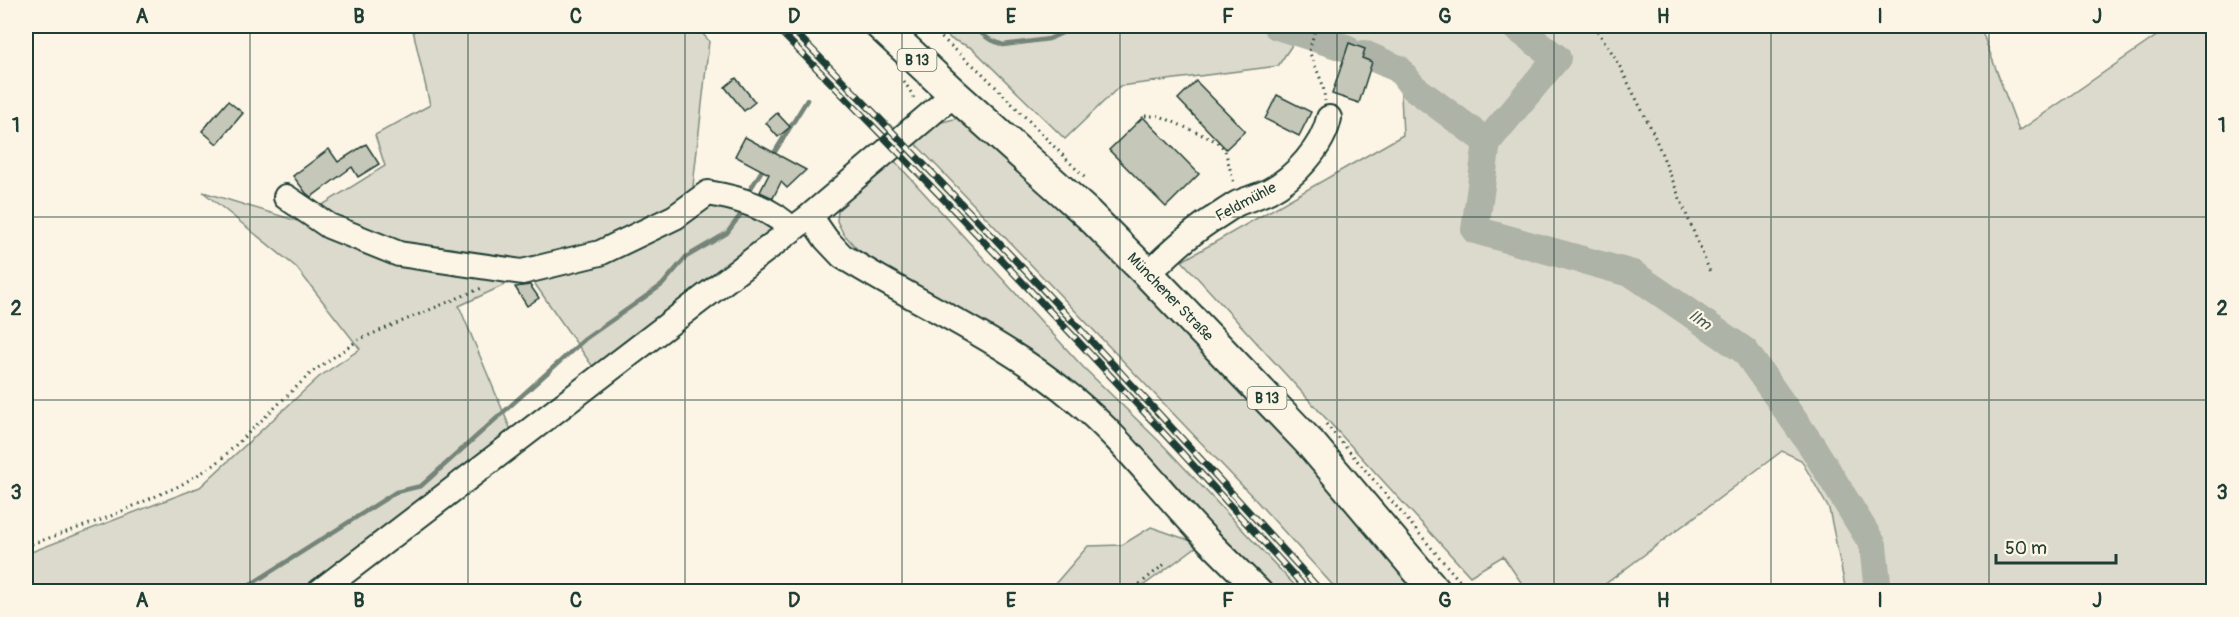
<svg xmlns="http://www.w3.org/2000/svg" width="2239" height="617" font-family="Pangolin,sans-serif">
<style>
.green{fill:#dcdacc;stroke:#7e8c80;stroke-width:1.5}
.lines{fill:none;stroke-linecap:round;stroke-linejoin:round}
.stream{stroke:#758479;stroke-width:4.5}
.river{stroke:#aeb3a7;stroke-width:28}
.building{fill:#c5c7b9;stroke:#1f3d34;stroke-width:1.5}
.minor-casing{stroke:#1f3d34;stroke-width:28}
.major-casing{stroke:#1f3d34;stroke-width:34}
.path{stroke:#1f3d34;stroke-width:3;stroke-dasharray:1.5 4.5;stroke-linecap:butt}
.minor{stroke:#fcf5e5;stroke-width:24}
.major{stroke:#fcf5e5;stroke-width:30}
.rail-casing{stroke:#1f3d34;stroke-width:7}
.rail{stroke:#fcf5e5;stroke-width:4.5;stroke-dasharray:14;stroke-linecap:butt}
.grid{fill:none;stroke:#1f3d34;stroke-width:1.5;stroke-opacity:0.55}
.labels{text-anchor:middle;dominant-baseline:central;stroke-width:4.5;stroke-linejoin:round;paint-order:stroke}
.shield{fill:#fcf5e5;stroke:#617469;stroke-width:1.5}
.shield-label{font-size:14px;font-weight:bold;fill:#1f3d34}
.street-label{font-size:15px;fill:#1f3d34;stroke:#fcf5e5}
.water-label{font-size:16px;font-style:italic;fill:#435a51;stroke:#fcf5e5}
.neatline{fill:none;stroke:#1f3d34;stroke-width:2}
.grid-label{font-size:20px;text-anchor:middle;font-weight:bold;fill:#1f3d34}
</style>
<rect width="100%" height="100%" fill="#fcf5e5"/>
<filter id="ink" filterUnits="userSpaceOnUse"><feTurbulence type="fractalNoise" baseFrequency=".0167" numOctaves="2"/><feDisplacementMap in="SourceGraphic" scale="12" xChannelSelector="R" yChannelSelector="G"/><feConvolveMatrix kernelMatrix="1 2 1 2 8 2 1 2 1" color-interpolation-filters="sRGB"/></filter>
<g filter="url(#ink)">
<path class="green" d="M 412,26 L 696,26 L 709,41 L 693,186 L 768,213 L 780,228 L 593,367 L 528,274 L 459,306 L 513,435 L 306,591 L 26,592 L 26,554 L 200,487 L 319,377 L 360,349 L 296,267 L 203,192 L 297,221 L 385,166 L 375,135 L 430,105 Z
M 938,26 L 1980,26 L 2019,131 L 2171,26 L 2213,26 L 2213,591 L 1846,591 L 1829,509 L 1801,460 L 1782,451 L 1596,591 L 1527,591 L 1503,556 L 1470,576 L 1182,261 L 1403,135 L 1400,75 L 1298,36 L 1278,66 L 1120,86 L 1065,139 L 972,48 L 951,39 Z
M 958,118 L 970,122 L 1056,201 L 1142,290 L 1244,386 L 1425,591 L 1338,591 L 1251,495 L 911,139 L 938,123 Z
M 892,158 L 1083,367 L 1164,446 L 1300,591 L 1272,591 L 1210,531 L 1114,424 L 928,292 L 858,250 L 843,233 L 837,221 L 838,210 L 847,197 Z
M 1151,527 L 1200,544 L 1136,591 L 1048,592 L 1088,546 L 1122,545 Z"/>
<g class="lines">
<path class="stream" d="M 971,26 L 989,39 L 1003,45 L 1049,39 L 1077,26
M 771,158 L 807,100
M 748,193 L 764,167
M 239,592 L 396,492 L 421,486 L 585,339 L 662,285 L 686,257 L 727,233 L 741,214"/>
<path class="river" d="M 1277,26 L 1346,48
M 1514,26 L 1557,58 L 1487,142 L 1475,230 L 1633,274 L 1745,351 L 1812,446 L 1873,545 L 1878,592
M 1364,54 L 1399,69 L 1413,87 L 1487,142"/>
</g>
<path class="building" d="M 1349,43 L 1365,49 L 1362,58 L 1372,62 L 1359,103 L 1332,94 Z
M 736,78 L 755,102 L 744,111 L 725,87 Z
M 1196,81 L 1245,131 L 1226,149 L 1178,99 Z
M 1277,95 L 1311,112 L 1299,136 L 1265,119 Z
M 228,101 L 243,113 L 217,144 L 202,131 Z
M 777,113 L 790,127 L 778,137 L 766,123 Z
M 1143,117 L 1199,174 L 1166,207 L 1109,150 Z
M 745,137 L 806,170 L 787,188 L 781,182 L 773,198 L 760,192 L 769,174 L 735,156 Z
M 366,144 L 379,164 L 358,177 L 352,167 L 311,197 L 306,193 L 293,176 L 329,149 L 338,162 Z
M 530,285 L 539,298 L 527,306 L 515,287 Z"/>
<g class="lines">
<g class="minor-casing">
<path id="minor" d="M 286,197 L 329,226 L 399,254 L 522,272 L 600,253 L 675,217 L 708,193 C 738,198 771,207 792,230
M 810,216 L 826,239 L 842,256 C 919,304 1004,340 1074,399 C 1122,439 1159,489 1202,534 C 1221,554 1241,573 1260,592
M 1148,274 C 1167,255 1188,235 1211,220 C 1220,215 1229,208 1238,203 C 1248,199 1259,196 1269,191 C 1294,178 1323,147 1329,118
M 319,592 L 810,216 L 954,94"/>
</g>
<g class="major-casing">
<path id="major" d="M 881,26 L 954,94 L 1088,214 L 1148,274 L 1311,444 L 1436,592"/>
</g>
<path class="path" d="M 928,26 L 981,72 L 1086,179
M 1316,26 L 1309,51 L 1323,85 L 1325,101
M 1594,26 L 1615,57 L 1652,130 L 1710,272
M 904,81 L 913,96 L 914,102
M 1145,116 L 1160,116 L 1218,142 L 1225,150 L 1234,184
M 1326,424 L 1469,592
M 26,546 L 104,519 L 179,486 L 216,464 L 312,372 L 360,339 L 484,287
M 1130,592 L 1166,563"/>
<use href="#minor" class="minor"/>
<use href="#major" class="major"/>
<g class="rail-casing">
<path id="rail" d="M 775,26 C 957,210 1135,400 1309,592
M 789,26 C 971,210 1148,400 1322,592"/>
</g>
<use href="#rail" class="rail"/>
</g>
</g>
<path class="grid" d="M 250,26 L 250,592M 468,26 L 468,592M 685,26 L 685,592M 902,26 L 902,592M 1120,26 L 1120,592M 1337,26 L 1337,592M 1554,26 L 1554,592M 1771,26 L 1771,592M 1989,26 L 1989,592M 26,217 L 2214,217M 26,400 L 2214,400"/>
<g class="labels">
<g class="shield">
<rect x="897.5" y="49" width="39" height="22" rx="4.5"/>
<rect x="1247.5" y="387" width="39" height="22" rx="4.5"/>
</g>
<g class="shield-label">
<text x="917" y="60">B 13</text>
<text x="1267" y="398">B 13</text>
</g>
<g class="street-label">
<text transform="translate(1246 202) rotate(-28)">Feldmühle</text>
<text transform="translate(1170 297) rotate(46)">Münchener Straße</text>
</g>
<g class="water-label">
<text transform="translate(1700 320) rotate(34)">Ilm</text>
</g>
</g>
<rect width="2239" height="617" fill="none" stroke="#fcf5e5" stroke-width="66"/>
<path d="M1996 554v9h120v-9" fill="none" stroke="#1f3d34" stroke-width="3"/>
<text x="2005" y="554" font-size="18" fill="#1f3d34" stroke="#fcf5e5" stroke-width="4.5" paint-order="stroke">50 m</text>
<rect x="33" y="33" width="2173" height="551" class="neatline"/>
<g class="grid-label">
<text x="142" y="23">A</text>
<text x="359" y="23">B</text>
<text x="576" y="23">C</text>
<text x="794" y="23">D</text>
<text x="1011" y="23">E</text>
<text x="1228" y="23">F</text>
<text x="1445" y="23">G</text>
<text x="1663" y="23">H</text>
<text x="1880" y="23">I</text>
<text x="2097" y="23">J</text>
<text x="16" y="132">1</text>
<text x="2222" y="132">1</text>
<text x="16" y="315">2</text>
<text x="2222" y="315">2</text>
<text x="16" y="499">3</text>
<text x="2222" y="499">3</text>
<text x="142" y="607">A</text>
<text x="359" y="607">B</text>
<text x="576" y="607">C</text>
<text x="794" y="607">D</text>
<text x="1011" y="607">E</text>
<text x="1228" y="607">F</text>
<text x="1445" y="607">G</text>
<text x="1663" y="607">H</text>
<text x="1880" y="607">I</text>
<text x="2097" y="607">J</text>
</g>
</svg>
